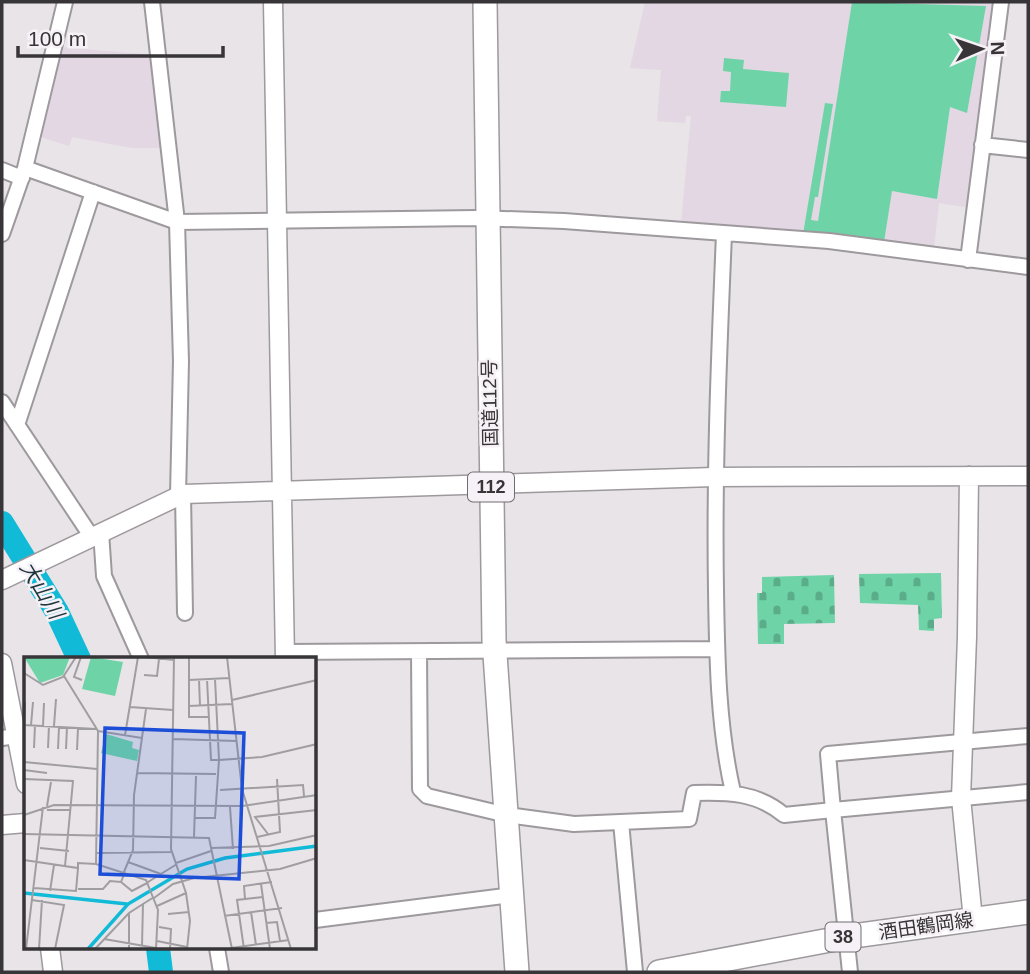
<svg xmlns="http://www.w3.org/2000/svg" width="1030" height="974" font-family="Arial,'Noto Sans JP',sans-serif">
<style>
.built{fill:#e2d7e2}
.green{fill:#6ed4a8}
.cemetery{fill:url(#cemetery-stones)}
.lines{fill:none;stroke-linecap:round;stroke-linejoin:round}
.river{stroke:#11bad7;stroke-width:24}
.minor-casing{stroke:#9d999d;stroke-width:18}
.tertiary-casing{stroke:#9d999d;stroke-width:21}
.primary-casing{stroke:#9d999d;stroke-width:26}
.trunk-casing{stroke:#9d999d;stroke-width:26}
.minor{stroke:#fff;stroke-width:14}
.tertiary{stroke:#fff;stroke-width:18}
.primary{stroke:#fff;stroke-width:23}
.trunk{stroke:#fff;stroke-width:23}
.labels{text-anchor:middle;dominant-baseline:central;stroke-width:5;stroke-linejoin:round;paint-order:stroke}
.shield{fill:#f6f1f6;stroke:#706d70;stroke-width:2}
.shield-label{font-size:18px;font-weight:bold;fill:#373537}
.street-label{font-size:19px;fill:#373537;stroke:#f6f1f6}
.water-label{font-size:21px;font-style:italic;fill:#1f373c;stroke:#f6f1f6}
.inset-river{fill:none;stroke:#11bad7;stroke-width:3.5}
.inset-road{fill:none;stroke:#a19ea1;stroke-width:2}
.view{fill:#1d4ed8;fill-opacity:0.15;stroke:#1d4ed8;stroke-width:3.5}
.inset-edge{fill:none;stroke:#373537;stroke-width:3.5}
</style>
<defs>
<pattern id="cemetery-stones" width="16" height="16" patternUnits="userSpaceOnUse" patternTransform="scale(1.75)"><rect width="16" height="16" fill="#6ed4a8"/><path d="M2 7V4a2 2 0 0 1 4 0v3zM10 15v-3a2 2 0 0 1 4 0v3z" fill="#5bad8a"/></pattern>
</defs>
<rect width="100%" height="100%" fill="#e8e4e8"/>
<path class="built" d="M 645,2 L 996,2 L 970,208 L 939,203 L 934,248 L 681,224 L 691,116 L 686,116 L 685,123 L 657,121 L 661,70 L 630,68 Z
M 60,47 L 154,55 L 166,148 L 132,148 L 72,137 L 69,146 L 38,136 Z"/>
<path class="green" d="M 852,2 L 986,6 L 967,113 L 950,107 L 937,199 L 892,191 L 884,242 L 803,234 L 825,103 L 833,104 L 818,197 L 815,197 L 811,220 L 818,221 Z
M 724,58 L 744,60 L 743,69 L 789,73 L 786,107 L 720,102 L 721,91 L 730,91 L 731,72 L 723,71 Z"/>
<path class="cemetery" d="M 941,573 L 942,618 L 934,619 L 934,631 L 919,630 L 918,605 L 860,603 L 859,574 Z
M 834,575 L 835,623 L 784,624 L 784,644 L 758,644 L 757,593 L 762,593 L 762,577 Z"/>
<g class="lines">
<path class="river" d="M 2,523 L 57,612 L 79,659
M 158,948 L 161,972"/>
<g class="minor-casing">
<path id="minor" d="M 152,2 L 177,222 L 181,361 L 178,495
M 982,145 L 1028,150
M 25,168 L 177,222 L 475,218 L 564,221 L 829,241 L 1028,267
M 2,170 L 22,178
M 2,234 L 25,168 L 65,2
M 724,234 C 719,353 714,472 716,591 C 717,658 718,727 733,792
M 968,260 L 1001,2
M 2,402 L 91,536
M 17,425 L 93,192
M 183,494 L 185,613
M 101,532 L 104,576 L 141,659
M 285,652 L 717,649
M 419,652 L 420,789 L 427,796 L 507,815 L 574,824 L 689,819 L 694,793 C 727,792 757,792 784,815 L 833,810 L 850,972
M 1028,736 L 828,754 L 833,810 L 1028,792
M 2,738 L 17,736
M 621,822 L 635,972
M 315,920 L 512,895
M 217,948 L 221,972"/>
</g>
<g class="tertiary-casing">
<path id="tertiary" d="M 273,2 L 285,659
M 969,476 L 967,637 L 961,798 L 973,920
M 2,580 L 183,494 L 714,477 L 1028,476
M 2,663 L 26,784
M 2,825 L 26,823
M 50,948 L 53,972"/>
</g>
<g class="primary-casing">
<path id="primary" d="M 659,972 L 846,937 L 1028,912"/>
</g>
<g class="trunk-casing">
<path id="trunk" d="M 485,2 L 494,640 L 517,972"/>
</g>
<use href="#minor" class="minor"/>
<use href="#tertiary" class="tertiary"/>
<use href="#primary" class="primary"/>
<use href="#trunk" class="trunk"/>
</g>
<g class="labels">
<g class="shield">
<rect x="468" y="472.5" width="46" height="29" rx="5"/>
<rect x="825.5" y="922.5" width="35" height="29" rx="5"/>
</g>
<g class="shield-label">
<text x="491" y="487">112</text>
<text x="843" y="937">38</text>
</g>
<g class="street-label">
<text transform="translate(490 403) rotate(-91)">国道112号</text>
<text transform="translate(926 926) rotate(-8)">酒田鶴岡線</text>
</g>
<g class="water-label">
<text transform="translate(42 590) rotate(59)">大山川</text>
</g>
</g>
<g transform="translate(24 657)">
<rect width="292" height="292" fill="#e8e4e8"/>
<path d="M 0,0 L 46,0 L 39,18 L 16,26 ZM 67,0 L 99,5 L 91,39 L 58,32 ZM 82,77 L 109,85 L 108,91 L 115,93 L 113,104 L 77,96 Z" fill="#6ed4a8"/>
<path class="inset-river" d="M 0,236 L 103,247M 64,292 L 104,247 L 163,212 L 201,201 L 293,189"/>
<path class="inset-road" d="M 57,0 L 50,20 L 58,23M 121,0 L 150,3M 150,0 L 147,192 L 162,236 L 166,264 L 163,292M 165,0 L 165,60 L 185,60M 203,0 L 218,132 L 267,292M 0,16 L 19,28 L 39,20 L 52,0M 120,18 L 133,19 L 135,2M 40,19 L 74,74 L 72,207M 183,22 L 187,103 L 195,103 L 191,22M 165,23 L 205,21M 175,23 L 176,49M 208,43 L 293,23M 1,45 L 0,68 L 72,72M 165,49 L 208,47M 106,50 L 149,53M 7,68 L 9,45M 19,69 L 20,46M 30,69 L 32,42M 74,74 L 118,81M 101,78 L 114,0M 149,82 L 212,84M 10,91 L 11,68M 24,91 L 25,69M 34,92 L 35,70M 42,92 L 43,70M 53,93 L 54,71M 0,105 L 73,112M 0,113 L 23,116M 113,116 L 192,117M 0,122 L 49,124 L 41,209M 196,133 L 279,128 L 280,139M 23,149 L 27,125M 206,150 L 209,192M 23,153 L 47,153M 0,158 L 30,148 L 218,149 L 293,138M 171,161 L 191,161 L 195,103 L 238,100 L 293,87M 0,177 L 185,181 L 208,292M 244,177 L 231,160 L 293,153M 170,180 L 172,119M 233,180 L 256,175 L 253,122M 16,191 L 45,194M 187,191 L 245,189 L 293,178M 72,196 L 147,195M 0,203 L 54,211 L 54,206 L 72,207 L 122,223 L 134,253 L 132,292M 104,205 L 137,217M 152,206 L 187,194M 100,215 L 109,193 L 110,138 L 122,52M 97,225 L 108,234 L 125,225M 124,225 L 153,207M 237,227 L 246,292M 10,231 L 52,234 L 54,211M 54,232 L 79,232 L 86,224 L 97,225 L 101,215M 26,234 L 30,208M 130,241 L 149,227 L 170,221 L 256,212 L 293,201M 221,242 L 220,229 L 248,225M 8,243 L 40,248 L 31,292M 133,249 L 162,236M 227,255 L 232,288M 144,257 L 165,255M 200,259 L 258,251M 242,266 L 253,265 L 256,284M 135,270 L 147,272 L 146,292M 80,282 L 132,291M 133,284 L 163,290M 118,289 L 119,246M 207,291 L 265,283M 2,292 L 19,150M 15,292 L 18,243M 71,292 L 105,256 L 130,240M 105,292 L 105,256M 220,292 L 213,243 L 239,240"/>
<path class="view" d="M 81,71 L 220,76 L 215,222 L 76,217 Z"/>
<rect width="292" height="292" class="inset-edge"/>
</g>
<rect width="1030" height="974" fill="none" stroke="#373537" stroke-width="7"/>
<g transform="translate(981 49) rotate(88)" stroke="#f6f1f6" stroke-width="5" paint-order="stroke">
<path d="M0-5L12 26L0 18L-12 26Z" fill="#373537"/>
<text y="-10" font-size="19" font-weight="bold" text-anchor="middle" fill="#373537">N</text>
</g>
<path d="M18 46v10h205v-10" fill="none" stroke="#373537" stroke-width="3.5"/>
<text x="28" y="46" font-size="21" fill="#373537" stroke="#f6f1f6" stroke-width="5" paint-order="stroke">100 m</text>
</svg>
